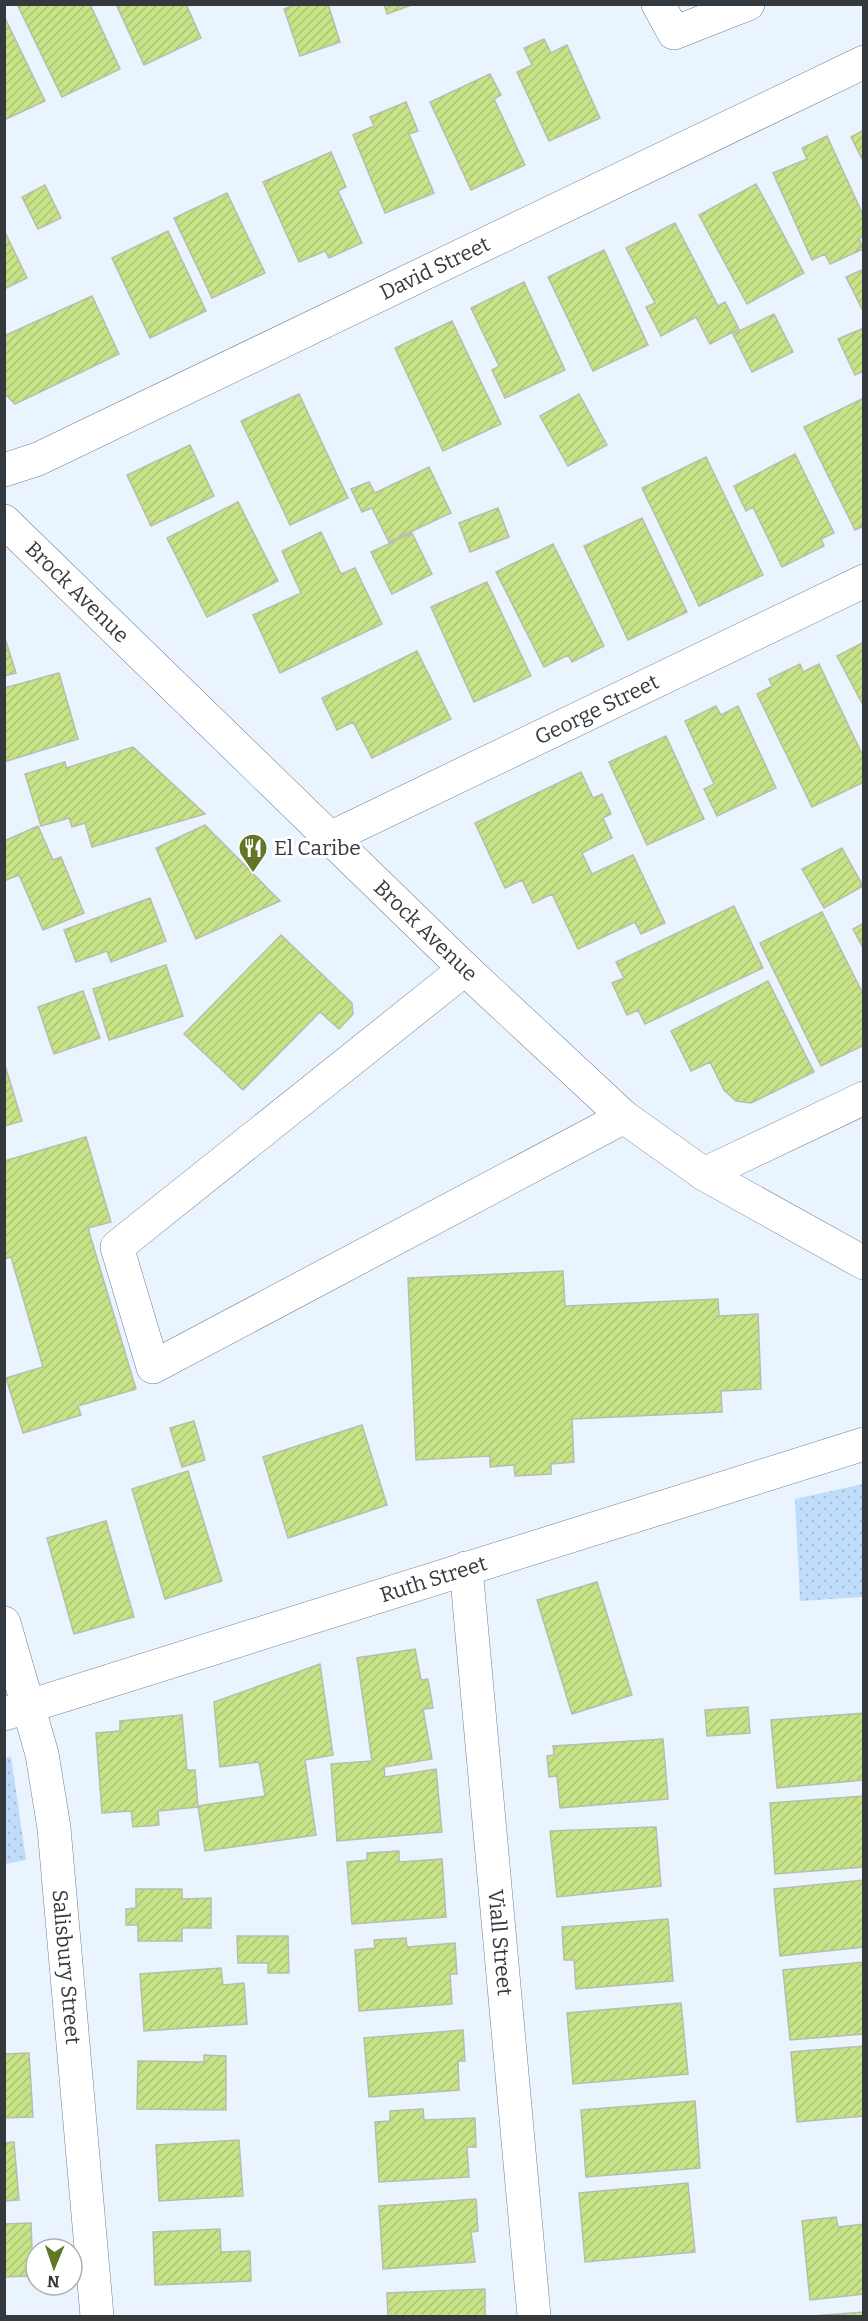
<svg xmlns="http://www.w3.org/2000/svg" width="868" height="2321" font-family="Bitter,serif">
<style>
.park{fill:url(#park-dots)}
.building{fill:url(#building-hatch);stroke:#b8bdae;stroke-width:1.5}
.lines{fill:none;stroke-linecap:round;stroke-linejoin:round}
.minor-casing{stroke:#75808c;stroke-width:34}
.major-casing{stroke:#75808c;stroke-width:34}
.minor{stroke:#fff;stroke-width:33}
.major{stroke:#fff;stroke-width:33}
.labels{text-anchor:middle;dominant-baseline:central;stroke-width:6;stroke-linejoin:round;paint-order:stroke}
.street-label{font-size:21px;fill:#34393e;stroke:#fff}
.poi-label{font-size:21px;fill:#34393e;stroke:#fff;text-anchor:start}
</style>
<defs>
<pattern id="park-dots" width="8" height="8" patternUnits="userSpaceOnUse" patternTransform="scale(1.5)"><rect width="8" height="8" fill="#bfdcfa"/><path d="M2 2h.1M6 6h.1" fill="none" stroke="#a5bed7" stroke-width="1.8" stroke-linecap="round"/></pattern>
<pattern id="building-hatch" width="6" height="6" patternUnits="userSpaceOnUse" patternTransform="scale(1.5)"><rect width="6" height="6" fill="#c7e387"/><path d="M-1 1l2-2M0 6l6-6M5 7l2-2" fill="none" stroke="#acc476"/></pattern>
</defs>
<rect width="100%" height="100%" fill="#eaf4fe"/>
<path class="park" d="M 863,1484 L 863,1597 L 800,1601 L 795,1499 Z
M 11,1756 L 26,1860 L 5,1864 L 5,1758 Z"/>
<path class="building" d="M 17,4 L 90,4 L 120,69 L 62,97 Z
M 116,4 L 186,4 L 201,38 L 144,65 Z
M 298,4 L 328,4 L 340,42 L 300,56 L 284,9 Z
M 384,4 L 414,4 L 387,14 Z
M 4,16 L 45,101 L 4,120 Z
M 544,39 L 551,53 L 567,45 L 600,118 L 549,141 L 517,72 L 532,65 L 524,48 Z
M 490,74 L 501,95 L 494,99 L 525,165 L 471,190 L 430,102 Z
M 406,102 L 418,131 L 409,134 L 434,193 L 385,213 L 353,135 L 374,126 L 370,117 Z
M 864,130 L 864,163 L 851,137 Z
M 827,136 L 864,217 L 864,236 L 859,238 L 863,249 L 830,264 L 825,254 L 812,260 L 773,173 L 807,159 L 802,148 Z
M 331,152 L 346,187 L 338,191 L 362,243 L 329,258 L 325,251 L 299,262 L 263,182 Z
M 756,184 L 804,273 L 747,304 L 699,215 Z
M 45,185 L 61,218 L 38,229 L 22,197 Z
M 227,193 L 265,273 L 212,298 L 174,218 Z
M 675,223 L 718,306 L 725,302 L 739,329 L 710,344 L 696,317 L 661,336 L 646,307 L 655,303 L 626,248 Z
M 4,230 L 27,278 L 4,289 Z
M 168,231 L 206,311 L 150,338 L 112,258 Z
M 604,250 L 648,345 L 593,371 L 548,277 Z
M 864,269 L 864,313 L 846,277 Z
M 524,282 L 565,370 L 505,398 L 492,370 L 499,366 L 471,308 Z
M 92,296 L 119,354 L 15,404 L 4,393 L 4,346 L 7,345 L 4,336 Z
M 774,314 L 793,352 L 752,372 L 733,334 Z
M 452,321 L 501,424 L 443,451 L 395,348 Z
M 864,328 L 864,371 L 855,375 L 838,339 Z
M 299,394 L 348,498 L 290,525 L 241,421 Z
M 579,394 L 607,445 L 568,466 L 540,416 Z
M 864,398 L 864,526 L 855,530 L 804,427 Z
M 190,445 L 214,496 L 151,526 L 127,475 Z
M 795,454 L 834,533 L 821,539 L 824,546 L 782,567 L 753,507 L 746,511 L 734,486 Z
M 706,457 L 763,575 L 699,606 L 642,488 Z
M 429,467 L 451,513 L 389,542 L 372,508 L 362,512 L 351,489 L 369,482 L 375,493 Z
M 238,502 L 278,581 L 207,617 L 167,538 Z
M 498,508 L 509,537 L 470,552 L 459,523 Z
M 642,518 L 687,612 L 628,640 L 584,546 Z
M 321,532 L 341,574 L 355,568 L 382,624 L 280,673 L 253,615 L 301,593 L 282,551 Z
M 412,533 L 432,574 L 392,594 L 371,552 Z
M 553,544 L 604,646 L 572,662 L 568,655 L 544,667 L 496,572 Z
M 487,582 L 531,676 L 474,702 L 431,607 Z
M 4,635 L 16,673 L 4,676 Z
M 864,642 L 864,707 L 837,656 Z
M 417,651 L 451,719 L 372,758 L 353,722 L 337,730 L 322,698 Z
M 800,664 L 803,672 L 819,664 L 864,758 L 864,782 L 812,807 L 757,694 L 772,686 L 769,679 Z
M 59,673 L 78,739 L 4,762 L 4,688 Z
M 716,706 L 721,715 L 738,706 L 776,788 L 717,816 L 704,789 L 714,784 L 685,721 Z
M 666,736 L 704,819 L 647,845 L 609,762 Z
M 133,747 L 205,814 L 92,847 L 85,823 L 72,827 L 69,818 L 41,826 L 25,774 L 65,762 L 66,768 Z
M 581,772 L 593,798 L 602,794 L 611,814 L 603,818 L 612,838 L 582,853 L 592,874 L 633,855 L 665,923 L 641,934 L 635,922 L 578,949 L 552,894 L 533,903 L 522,880 L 505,888 L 475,823 Z
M 205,825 L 280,901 L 196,939 L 156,848 Z
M 38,826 L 53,860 L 61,857 L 84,913 L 43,930 L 19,875 L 4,881 L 4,841 Z
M 842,848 L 863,886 L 824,908 L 802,869 Z
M 150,898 L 166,941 L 111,962 L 107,951 L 76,962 L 64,930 Z
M 734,906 L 763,968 L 645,1024 L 638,1010 L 627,1015 L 612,983 L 624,978 L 616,962 Z
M 822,912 L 864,996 L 864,1045 L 821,1066 L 760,943 Z
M 864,923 L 864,950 L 853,929 Z
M 281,935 L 352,1003 L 353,1014 L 339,1029 L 320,1012 L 243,1090 L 184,1034 Z
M 166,965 L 183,1016 L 109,1040 L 93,989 Z
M 768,981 L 814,1072 L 751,1103 L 736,1101 L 724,1090 L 710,1062 L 691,1071 L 671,1031 Z
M 83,991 L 100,1038 L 54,1054 L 38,1007 Z
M 4,1062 L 22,1121 L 4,1126 Z
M 86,1137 L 111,1222 L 88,1228 L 136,1389 L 78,1406 L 81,1415 L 23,1433 L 6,1378 L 43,1367 L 11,1257 L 4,1259 L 4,1161 Z
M 563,1271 L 565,1306 L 718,1299 L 719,1316 L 758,1314 L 761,1389 L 721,1391 L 722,1412 L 572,1419 L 574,1462 L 551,1464 L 551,1474 L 515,1476 L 514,1465 L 490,1467 L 490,1456 L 416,1460 L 408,1278 Z
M 194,1421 L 205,1460 L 182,1467 L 170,1428 Z
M 362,1425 L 387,1505 L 288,1538 L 263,1457 Z
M 188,1471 L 222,1581 L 165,1599 L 132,1489 Z
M 106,1521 L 134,1617 L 74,1634 L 47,1538 Z
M 597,1582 L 632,1695 L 572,1714 L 537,1600 Z
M 415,1649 L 421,1680 L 428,1679 L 433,1708 L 423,1709 L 432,1759 L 384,1767 L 385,1777 L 436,1769 L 442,1832 L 337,1841 L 331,1764 L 372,1761 L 357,1658 Z
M 320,1664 L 333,1755 L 305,1760 L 316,1835 L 205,1851 L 198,1806 L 265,1796 L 259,1762 L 220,1767 L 214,1702 Z
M 748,1707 L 750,1733 L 707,1736 L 705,1710 Z
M 864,1713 L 864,1780 L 777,1788 L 771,1720 Z
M 182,1715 L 187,1770 L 195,1770 L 198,1807 L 158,1811 L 159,1825 L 133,1827 L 131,1811 L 102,1813 L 96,1733 L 120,1731 L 120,1721 Z
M 663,1739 L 668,1799 L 560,1808 L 557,1776 L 549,1777 L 547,1756 L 554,1755 L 553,1746 Z
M 864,1796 L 864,1867 L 775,1874 L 770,1803 Z
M 656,1827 L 661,1886 L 557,1897 L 550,1831 Z
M 399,1851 L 399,1862 L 442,1859 L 446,1917 L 352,1924 L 347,1862 L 367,1860 L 367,1853 Z
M 864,1880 L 864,1947 L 780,1956 L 774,1889 Z
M 136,1889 L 182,1889 L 182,1899 L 211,1898 L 211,1928 L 182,1928 L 182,1941 L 138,1941 L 138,1925 L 126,1925 L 126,1909 L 136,1908 Z
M 668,1919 L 673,1981 L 576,1989 L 574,1960 L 564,1960 L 562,1927 Z
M 237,1936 L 288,1936 L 289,1973 L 268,1973 L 268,1963 L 238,1963 Z
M 406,1938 L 407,1947 L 455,1943 L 457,1974 L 450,1974 L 452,2004 L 359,2011 L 355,1950 L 375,1948 L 374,1940 Z
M 864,1962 L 864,2034 L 790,2040 L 783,1970 Z
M 221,1968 L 223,1985 L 244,1983 L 247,2024 L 144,2031 L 140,1974 Z
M 681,2003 L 688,2074 L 573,2084 L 567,2013 Z
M 463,2030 L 465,2061 L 458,2061 L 459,2090 L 369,2097 L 364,2038 Z
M 864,2046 L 864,2116 L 797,2122 L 791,2052 Z
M 29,2053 L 33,2117 L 4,2118 L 4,2054 Z
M 204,2055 L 226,2056 L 226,2110 L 137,2109 L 138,2061 L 204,2062 Z
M 695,2101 L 700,2168 L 586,2177 L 581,2110 Z
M 423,2109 L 424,2120 L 475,2118 L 476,2147 L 467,2147 L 469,2177 L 379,2182 L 375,2122 L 390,2121 L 390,2111 Z
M 239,2140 L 243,2196 L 159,2201 L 156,2145 Z
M 14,2142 L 19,2200 L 4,2201 L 4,2143 Z
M 688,2183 L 695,2252 L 585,2262 L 579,2193 Z
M 476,2199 L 478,2231 L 471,2232 L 475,2262 L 383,2269 L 379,2206 Z
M 836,2217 L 838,2227 L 864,2224 L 864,2294 L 810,2300 L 802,2221 Z
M 31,2223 L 33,2276 L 4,2277 L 4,2224 Z
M 220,2229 L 221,2252 L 250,2251 L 251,2281 L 155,2285 L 153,2232 Z
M 485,2289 L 485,2316 L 388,2316 L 387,2293 Z
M 864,2312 L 864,2316 L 811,2316 Z"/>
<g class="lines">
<g class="minor-casing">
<g id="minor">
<path d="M 658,4 L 674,33 L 748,4"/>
<path id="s1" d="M 4,470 L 38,459 L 864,62"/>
<path id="s2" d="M 330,838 L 864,581"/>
<path d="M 465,969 L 117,1247 L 153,1367 L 624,1117"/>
<path d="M 704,1174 L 864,1098"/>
<path id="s3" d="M 466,1568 L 534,2316"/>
<path id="s4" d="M 4,1623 L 42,1754 L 54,1828 L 97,2316"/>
<path id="s5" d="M 4,1714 L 864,1444"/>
</g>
</g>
<g class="major-casing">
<g id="major">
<path id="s6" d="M 4,521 L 465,969 L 624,1117 L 704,1174 L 864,1263"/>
</g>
</g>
<use href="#minor" class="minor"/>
<use href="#major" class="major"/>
</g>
<defs>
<g id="restaurant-pin" transform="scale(1.5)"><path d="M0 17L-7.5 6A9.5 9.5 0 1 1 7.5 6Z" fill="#617627" stroke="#fff"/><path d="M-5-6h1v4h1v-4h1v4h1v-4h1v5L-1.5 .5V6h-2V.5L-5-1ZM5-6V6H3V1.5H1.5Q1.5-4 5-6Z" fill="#fff"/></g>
</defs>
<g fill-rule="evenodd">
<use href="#restaurant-pin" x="253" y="848"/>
</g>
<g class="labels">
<g class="street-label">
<text stroke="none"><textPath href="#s1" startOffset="476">David Street</textPath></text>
<text stroke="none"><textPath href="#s6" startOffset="102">Brock Avenue</textPath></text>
<text stroke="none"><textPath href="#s2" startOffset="296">George Street</textPath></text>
<text stroke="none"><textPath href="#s6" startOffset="588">Brock Avenue</textPath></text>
<text stroke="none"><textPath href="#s5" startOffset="450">Ruth Street</textPath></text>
<text stroke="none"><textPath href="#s3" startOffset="376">Viall Street</textPath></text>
<text stroke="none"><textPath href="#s4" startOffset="351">Salisbury Street</textPath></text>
</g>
<g class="poi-label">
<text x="274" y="848">El Caribe</text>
</g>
</g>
<rect width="868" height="2321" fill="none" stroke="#34393e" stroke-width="12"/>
<g transform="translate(54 2267) rotate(182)"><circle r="28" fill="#ffffff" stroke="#aeb0b2" stroke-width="1.5"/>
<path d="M0-4.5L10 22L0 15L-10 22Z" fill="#617627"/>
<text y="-9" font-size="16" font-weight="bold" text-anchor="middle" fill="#34393e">N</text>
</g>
</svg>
